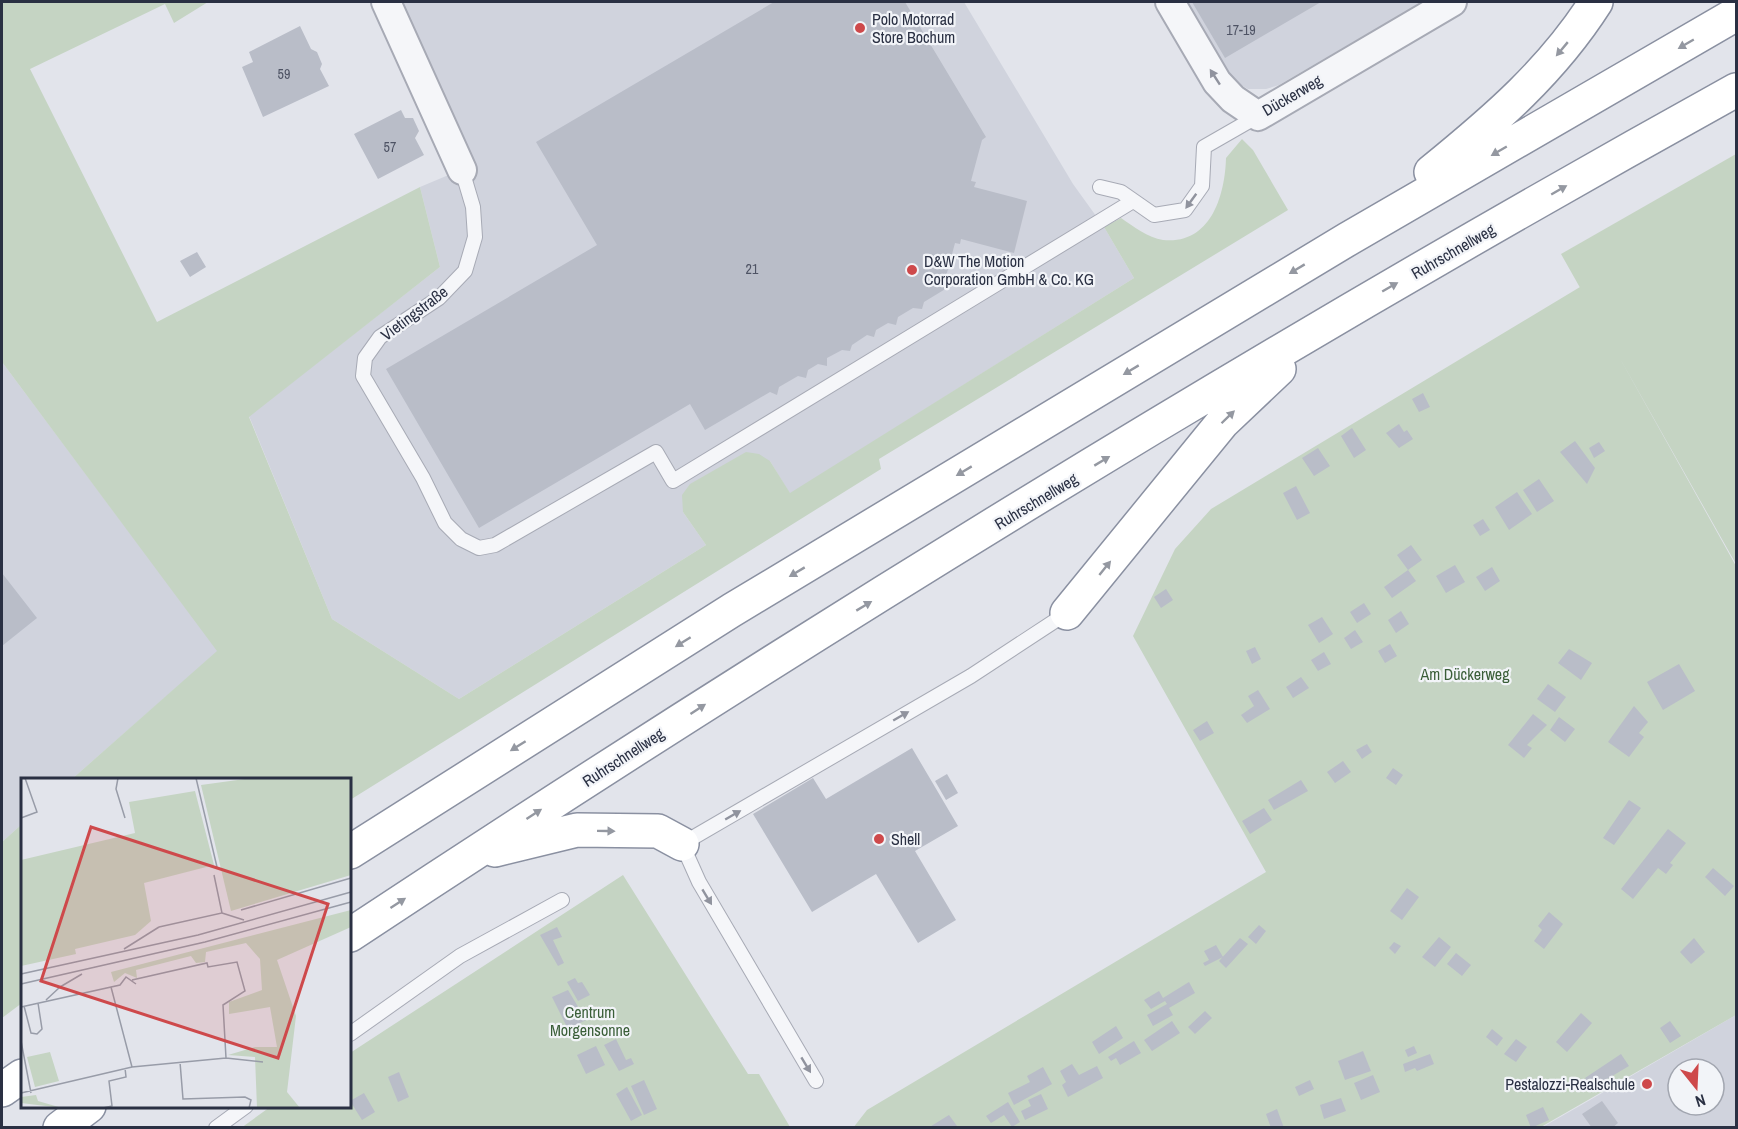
<svg xmlns="http://www.w3.org/2000/svg" width="1738" height="1129" font-family="'Archivo Narrow',sans-serif">
<style>
.built{fill:#d0d3dd;fill-rule:evenodd}
.green{fill:#c5d4c3}
.building{fill:#b9bdc8}
.lines{fill:none;stroke-linecap:round;stroke-linejoin:round}
.service-casing{stroke:#a7aab5;stroke-width:16}
.minor-casing{stroke:#a7aab5;stroke-width:32}
.motorway-casing{stroke:#8a90a1;stroke-width:36}
.service{stroke:#f5f6f9;stroke-width:14}
.minor{stroke:#f5f6f9;stroke-width:28}
.motorway{stroke:#fff;stroke-width:33}
.oneway{fill:#9498a1}
.oneway2{fill:#90939e}
.poi-dot{fill:#ce494b;stroke:#f2f4f8;stroke-width:2}
.labels{text-anchor:middle;dominant-baseline:central;stroke-width:4.5;stroke-linejoin:round;paint-order:stroke}
.number-label{font-size:14px;fill:#4e5364}
.poi-label{font-size:16px;fill:#2a3043;stroke:#f2f4f8;text-anchor:start}
.street-label{font-size:16px;fill:#2a3043;stroke:#f2f4f8}
.park-label{font-size:16px;fill:#3a5e38;stroke:#f2f4f8}
.inset-road{fill:none;stroke:#989ca8;stroke-width:1.5}
.view{fill:#ce494b;fill-opacity:0.15;stroke:#ce494b;stroke-width:3}
.inset-edge{fill:none;stroke:#2a3043;stroke-width:3}
</style>
<rect width="100%" height="100%" fill="#e2e4eb"/>
<path class="built" d="M 398,2 L 964,2 L 1073,184 L 1104,227 L 1134,278 L 790,494 L 770,461 L 683,512 L 706,545 L 459,699 L 332,619 L 249,416 L 440,267 L 420,187 L 470,166 Z
M 1178,2 L 1422,2 L 1279,85 L 1266,89 L 1248,89 L 1232,80 Z
M 2,362 L 218,651 L 72,779 L 22,780 L 22,824 L 2,842 Z
M 1736,1015 L 1736,1127 L 1541,1128 L 1590,1100 ZM 1678,1069 L 1714,1069 L 1714,1105 L 1678,1105 Z"/>
<path class="green" d="M 2,2 L 208,2 L 174,23 L 165,4 L 30,69 L 157,322 L 420,187 L 440,267 L 249,417 L 332,619 L 459,699 L 706,545 L 683,512 L 682,495 L 690,484 L 746,452 L 759,454 L 770,461 L 790,493 L 1134,278 L 1104,227 L 1121,218 C 1133,226 1148,238 1163,240 C 1211,245 1225,195 1226,158 L 1242,139 L 1253,150 L 1288,210 L 879,459 L 881,469 L 350,800 L 350,780 L 72,779 L 217,651 L 2,362 Z
M 1736,154 L 1736,564 L 1561,254 Z
M 1580,287 L 1736,566 L 1736,1015 L 1541,1127 L 853,1128 L 867,1110 L 1266,872 L 1133,636 L 1175,549 L 1211,509 Z
M 22,824 L 22,1003 L 2,1018 L 2,842 Z
M 623,875 L 748,1074 L 759,1074 L 790,1127 L 241,1128 L 270,1107 L 350,1106 L 350,1053 Z"/>
<path class="building" d="M 774,2 L 905,2 L 986,137 L 982,140 L 971,181 L 976,182 L 974,187 L 1027,201 L 1014,253 L 961,239 L 960,244 L 955,243 L 944,284 L 947,288 L 924,302 L 922,309 L 913,308 L 898,317 L 896,325 L 888,323 L 876,330 L 874,337 L 867,335 L 852,345 L 850,351 L 842,350 L 827,358 L 827,366 L 818,364 L 808,370 L 806,378 L 798,376 L 779,387 L 777,395 L 770,392 L 705,430 L 690,404 L 479,528 L 386,369 L 597,245 L 536,142 Z
M 1192,2 L 1321,2 L 1225,58 Z
M 300,26 L 311,49 L 317,52 L 322,64 L 320,69 L 329,86 L 263,117 L 242,67 L 253,62 L 249,52 Z
M 401,110 L 405,118 L 413,118 L 419,131 L 415,138 L 424,155 L 378,179 L 354,134 Z
M 197,252 L 206,267 L 190,277 L 180,261 Z
M 1423,393 L 1430,407 L 1419,412 L 1412,399 Z
M 1399,424 L 1404,432 L 1407,430 L 1413,439 L 1399,448 L 1386,433 Z
M 1352,428 L 1366,450 L 1354,458 L 1341,436 Z
M 1575,441 L 1595,468 L 1587,484 L 1560,452 Z
M 1599,442 L 1605,451 L 1594,458 L 1589,448 Z
M 1318,448 L 1330,466 L 1314,476 L 1302,458 Z
M 1539,479 L 1554,501 L 1537,512 L 1523,490 Z
M 1296,486 L 1310,513 L 1297,520 L 1283,493 Z
M 1517,492 L 1532,514 L 1509,530 L 1495,507 Z
M 1483,519 L 1490,530 L 1480,536 L 1473,525 Z
M 1411,545 L 1422,560 L 1408,570 L 1416,581 L 1392,598 L 1384,587 L 1408,570 L 1397,555 Z
M 1455,565 L 1465,582 L 1446,593 L 1436,576 Z
M 1492,567 L 1500,581 L 1485,591 L 1476,577 Z
M 2,573 L 37,618 L 2,646 Z
M 1166,589 L 1173,600 L 1161,608 L 1154,597 Z
M 1364,603 L 1371,614 L 1357,623 L 1350,612 Z
M 1401,611 L 1409,624 L 1396,633 L 1388,620 Z
M 1322,617 L 1333,634 L 1319,643 L 1308,625 Z
M 1355,630 L 1363,642 L 1351,649 L 1344,638 Z
M 1390,644 L 1397,656 L 1385,663 L 1378,651 Z
M 1255,647 L 1261,659 L 1252,664 L 1246,651 Z
M 1569,649 L 1592,663 L 1581,680 L 1558,663 Z
M 1324,652 L 1331,664 L 1318,671 L 1311,660 Z
M 1679,664 L 1695,691 L 1663,710 L 1647,682 Z
M 1301,677 L 1309,688 L 1293,698 L 1286,687 Z
M 1548,684 L 1566,697 L 1555,712 L 1537,699 Z
M 1258,690 L 1270,709 L 1247,723 L 1241,715 L 1254,706 L 1248,696 Z
M 1634,706 L 1648,722 L 1639,733 L 1644,737 L 1629,757 L 1608,742 Z
M 1533,714 L 1547,725 L 1527,745 L 1532,748 L 1524,758 L 1508,745 Z
M 1559,717 L 1575,729 L 1565,742 L 1550,730 Z
M 1207,721 L 1214,733 L 1200,741 L 1193,730 Z
M 1367,744 L 1372,752 L 1362,759 L 1356,750 Z
M 912,748 L 958,826 L 915,851 L 956,920 L 918,943 L 876,874 L 812,912 L 753,814 L 813,778 L 826,799 Z
M 1343,761 L 1351,772 L 1335,783 L 1327,772 Z
M 1393,768 L 1403,775 L 1396,785 L 1386,778 Z
M 947,774 L 958,793 L 946,800 L 935,781 Z
M 1301,780 L 1308,791 L 1274,810 L 1268,800 Z
M 1629,800 L 1641,808 L 1614,845 L 1603,838 Z
M 1264,808 L 1272,820 L 1250,834 L 1242,821 Z
M 1668,829 L 1686,843 L 1670,863 L 1673,865 L 1666,874 L 1658,868 L 1633,899 L 1621,889 Z
M 1713,868 L 1734,886 L 1725,896 L 1705,877 Z
M 1407,888 L 1419,897 L 1402,920 L 1390,911 Z
M 1549,912 L 1563,924 L 1544,949 L 1534,941 L 1542,930 L 1538,926 Z
M 1259,925 L 1266,931 L 1256,944 L 1248,937 Z
M 557,927 L 562,937 L 553,940 L 564,963 L 558,966 L 540,935 Z
M 1439,937 L 1451,947 L 1435,967 L 1422,957 Z
M 1240,938 L 1248,944 L 1226,968 L 1219,961 Z
M 1694,938 L 1705,952 L 1691,964 L 1680,952 Z
M 1394,942 L 1401,946 L 1395,954 L 1389,948 Z
M 1216,945 L 1223,957 L 1205,966 L 1203,963 L 1209,960 L 1204,951 Z
M 1456,953 L 1471,965 L 1462,976 L 1447,964 Z
M 575,978 L 578,983 L 582,982 L 590,995 L 578,1001 L 567,982 Z
M 1189,982 L 1195,993 L 1169,1008 L 1173,1015 L 1153,1026 L 1147,1015 L 1167,1004 L 1165,1001 L 1151,1009 L 1144,1000 L 1159,991 L 1163,998 Z
M 568,990 L 586,1020 L 568,1029 L 552,997 Z
M 1205,1011 L 1212,1018 L 1195,1034 L 1188,1027 Z
M 1581,1013 L 1592,1023 L 1567,1052 L 1556,1042 Z
M 1172,1021 L 1180,1033 L 1152,1051 L 1144,1040 Z
M 1670,1021 L 1681,1036 L 1670,1043 L 1660,1028 Z
M 1116,1026 L 1123,1038 L 1099,1054 L 1092,1042 Z
M 1492,1029 L 1503,1038 L 1497,1046 L 1486,1037 Z
M 616,1039 L 626,1060 L 631,1058 L 634,1064 L 619,1071 L 604,1045 Z
M 1516,1039 L 1527,1047 L 1516,1062 L 1504,1054 Z
M 1134,1041 L 1141,1053 L 1120,1065 L 1116,1058 L 1111,1061 L 1108,1057 Z
M 596,1046 L 605,1065 L 586,1074 L 577,1055 Z
M 1414,1046 L 1417,1053 L 1408,1057 L 1405,1050 Z
M 1363,1051 L 1371,1071 L 1345,1080 L 1338,1061 Z
M 1430,1054 L 1434,1064 L 1417,1071 L 1415,1068 L 1405,1072 L 1403,1064 Z
M 1621,1054 L 1629,1066 L 1592,1088 L 1585,1078 Z
M 1072,1064 L 1079,1075 L 1097,1066 L 1103,1078 L 1068,1097 L 1062,1085 L 1066,1082 L 1060,1071 Z
M 1043,1067 L 1052,1084 L 1014,1105 L 1008,1093 L 1030,1082 L 1027,1076 Z
M 399,1072 L 409,1097 L 398,1102 L 388,1077 Z
M 1373,1075 L 1380,1092 L 1361,1100 L 1354,1083 Z
M 644,1080 L 657,1109 L 644,1115 L 631,1086 Z
M 1310,1080 L 1314,1089 L 1299,1096 L 1295,1087 Z
M 627,1087 L 642,1115 L 631,1121 L 616,1094 Z
M 364,1093 L 375,1112 L 362,1120 L 350,1101 Z
M 1041,1094 L 1048,1109 L 1025,1120 L 1021,1111 L 1031,1106 L 1028,1100 Z
M 1341,1098 L 1346,1111 L 1324,1119 L 1320,1105 Z
M 1602,1101 L 1618,1123 L 1612,1128 L 1592,1128 L 1582,1114 Z
M 1008,1102 L 1020,1122 L 1012,1127 L 1004,1115 L 991,1123 L 986,1116 Z
M 1543,1107 L 1549,1120 L 1531,1128 L 1526,1115 Z
M 1277,1109 L 1284,1128 L 1271,1128 L 1266,1114 Z
M 949,1115 L 957,1126 L 954,1128 L 928,1128 Z"/>
<g class="lines">
<g class="service-casing">
<path id="service" d="M 462,170 L 473,207 L 475,237 L 465,271 L 439,298 L 380,337 L 365,358 L 363,376 L 423,478 L 445,523 L 461,539 L 479,548 L 495,545 L 656,452 L 673,481 L 1133,201
M 1100,187 L 1121,192 L 1154,215 L 1185,210 L 1202,186 L 1204,147 L 1258,116
M 350,1034 L 460,956 L 562,900
M 816,1081 L 699,882 L 682,844 L 971,676 L 1067,613
M 216,1128 L 246,1106"/>
</g>
<g class="minor-casing">
<path id="minor" d="M 386,2 L 462,170
M 1170,2 L 1217,82 L 1233,99 L 1258,116 L 1452,2"/>
</g>
<g class="motorway-casing">
<path id="motorway" d="M 1431,172 C 1495,120 1552,71 1596,2
M 1067,613 L 1222,423 L 1279,369
M 495,850 L 577,830 L 658,831 L 682,844
M 350,852 L 732,610 L 1348,239 L 1736,14
M 350,935 C 801,637 1263,352 1736,90
M 2,1090 L 22,1076
M 60,1128 L 89,1106"/>
</g>
<use href="#service" class="service"/>
<use href="#minor" class="minor"/>
<use href="#motorway" class="motorway"/>
</g>
<defs><path id="oneway-solid" d="M-6-.8H1V-3.2L6.5 0L1 3.2V.8H-6Z" transform="scale(1.5)"/></defs>
<g class="oneway">
<use href="#oneway-solid" transform="translate(1686 44) rotate(150)"/>
<use href="#oneway-solid" transform="translate(1562 49) rotate(130)"/>
<use href="#oneway-solid" transform="translate(1499 151) rotate(150)"/>
<use href="#oneway-solid" transform="translate(1559 190) rotate(-30)"/>
<use href="#oneway-solid" transform="translate(1297 269) rotate(149)"/>
<use href="#oneway-solid" transform="translate(1390 287) rotate(-30)"/>
<use href="#oneway-solid" transform="translate(1131 370) rotate(149)"/>
<use href="#oneway-solid" transform="translate(1228 417) rotate(-44)"/>
<use href="#oneway-solid" transform="translate(1102 461) rotate(-31)"/>
<use href="#oneway-solid" transform="translate(964 471) rotate(149)"/>
<use href="#oneway-solid" transform="translate(1105 568) rotate(-51)"/>
<use href="#oneway-solid" transform="translate(797 572) rotate(149)"/>
<use href="#oneway-solid" transform="translate(864 606) rotate(-31)"/>
<use href="#oneway-solid" transform="translate(683 642) rotate(148)"/>
<use href="#oneway-solid" transform="translate(698 709) rotate(-33)"/>
<use href="#oneway-solid" transform="translate(518 746) rotate(148)"/>
<use href="#oneway-solid" transform="translate(534 814) rotate(-33)"/>
<use href="#oneway-solid" transform="translate(606 831) rotate(1)"/>
<use href="#oneway-solid" transform="translate(398 903) rotate(-33)"/>
</g>
<g class="oneway2">
<use href="#oneway-solid" transform="translate(1215 77) rotate(-123)"/>
<use href="#oneway-solid" transform="translate(1191 201) rotate(126)"/>
<use href="#oneway-solid" transform="translate(901 716) rotate(-30)"/>
<use href="#oneway-solid" transform="translate(733 815) rotate(-30)"/>
<use href="#oneway-solid" transform="translate(707 897) rotate(59)"/>
<use href="#oneway-solid" transform="translate(806 1065) rotate(59)"/>
</g>
<g class="poi-dot">
<circle cx="860" cy="28" r="6"/>
<circle cx="912" cy="270" r="6"/>
<circle cx="879" cy="839" r="6"/>
<circle cx="1647" cy="1084" r="6"/>
</g>
<g class="labels">
<g class="number-label">
<text x="1241" y="30">17-19</text>
<text x="284" y="74">59</text>
<text x="390" y="147">57</text>
<text x="752" y="269">21</text>
</g>
<g class="poi-label">
<text x="872" y="19">Polo Motorrad<tspan x="872" dy="18">Store Bochum</tspan></text>
<text x="924" y="261">D&amp;W The Motion<tspan x="924" dy="18">Corporation GmbH &amp; Co. KG</tspan></text>
<text x="891" y="839">Shell</text>
<text x="1635" y="1084" text-anchor="end">Pestalozzi-Realschule</text>
</g>
<g class="street-label">
<text transform="translate(1292 95) rotate(-30)">Dückerweg</text>
<text transform="translate(1453 251) rotate(-30)">Ruhrschnellweg</text>
<text transform="translate(414 313) rotate(-37)">Vietingstraße</text>
<text transform="translate(1036 501) rotate(-31)">Ruhrschnellweg</text>
<text transform="translate(623 757) rotate(-33)">Ruhrschnellweg</text>
</g>
<g class="park-label">
<text x="1465" y="674">Am Dückerweg</text>
<text x="590" y="1012">Centrum<tspan x="590" dy="18">Morgensonne</tspan></text>
</g>
</g>
<g transform="translate(21 778)">
<rect width="330" height="330" fill="#e2e4eb"/>
<path d="M 231,0 L 330,0 L 330,97 L 210,133 L 180,7 ZM 174,13 L 193,87 L 123,105 L 130,143 L 114,157 L 54,171 L 55,176 L 0,188 L 0,82 L 114,55 L 108,24 ZM 330,132 L 330,149 L 256,182 L 275,238 L 266,314 L 279,330 L 236,330 L 234,279 L 207,277 L 234,269 L 256,269 L 249,229 L 208,236 L 208,224 L 241,212 L 239,181 L 225,165 L 185,174 L 184,184 L 175,185 L 170,178 L 115,192 L 116,200 L 104,195 L 93,204 L 90,194 ZM 29,274 L 38,303 L 14,309 L 6,279 ZM 15,317 L 17,323 L 41,330 L 0,325 L 0,319 Z" fill="#c5d4c3"/>
<path class="inset-road" d="M 97,0 L 95,11 L 104,40M 175,0 L 196,89M 0,40 L 16,34 L 4,0M 220,132 L 330,100M 201,135 L 223,142M 138,149 L 201,135 L 193,97M 103,171 L 138,149M 0,196 L 177,157 L 330,114M 111,202 L 186,185 L 187,189 L 216,184 L 224,213 L 202,227 L 205,280M 0,206 L 184,164 L 330,124M 39,209 L 61,196M 90,209 L 111,289M 25,222 L 39,209M 3,228 L 10,255 L 16,256 L 21,251 L 17,225M 0,229 L 99,207 L 105,199 L 115,206M 0,263 L 10,315M 159,284 L 162,321 L 224,319 L 230,322 L 228,330M 0,315 L 111,289 L 205,280 L 242,284M 82,330 L 91,328 L 88,303 L 105,299 L 104,290"/>
<path class="view" d="M 70,49 L 307,126 L 257,280 L 20,203 Z"/>
<rect width="330" height="330" class="inset-edge"/>
</g>
<rect width="1738" height="1129" fill="none" stroke="#2a3043" stroke-width="6"/>
<g transform="translate(1696 1087) rotate(162)"><circle r="28" fill="#f2f4f8" stroke="#a2a6b0" stroke-width="1.5"/>
<path d="M0-4.5L10 22L0 15L-10 22Z" fill="#ce494b"/>
<text y="-9" font-size="16" font-weight="bold" text-anchor="middle" fill="#2a3043">N</text>
</g>
</svg>
